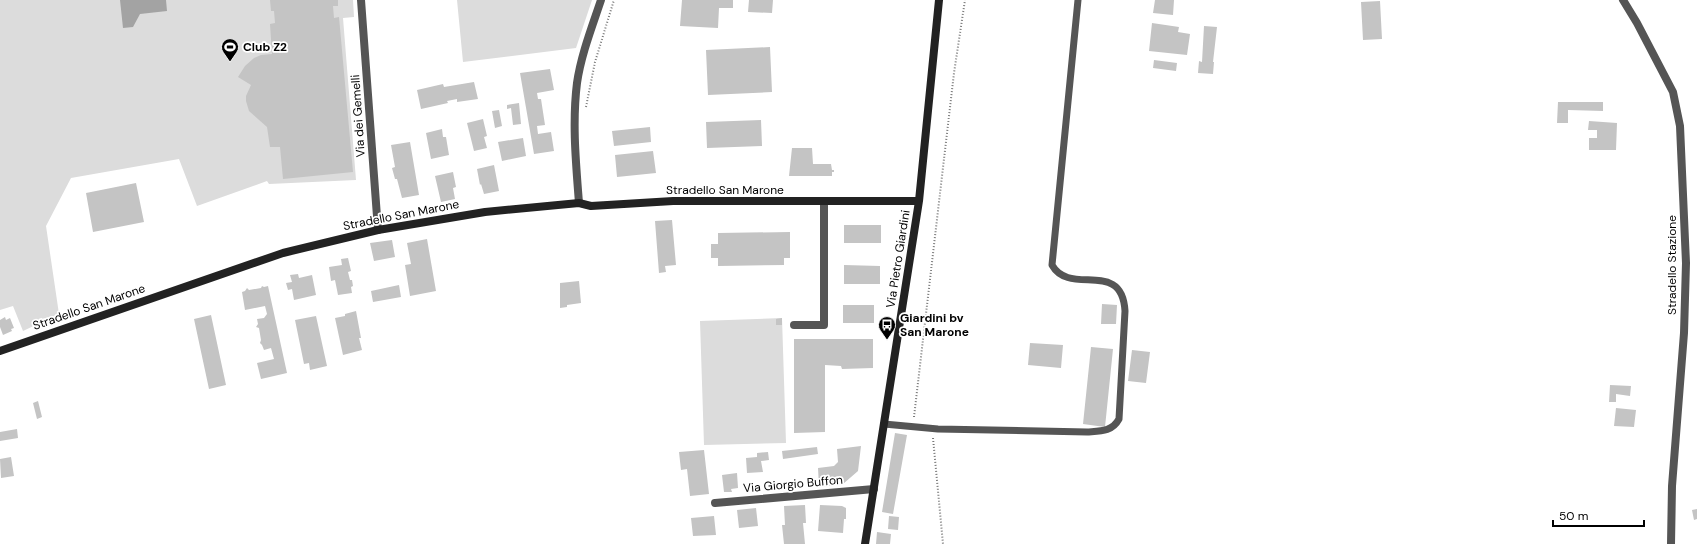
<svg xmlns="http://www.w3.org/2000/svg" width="1697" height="544" font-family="'DM Sans',sans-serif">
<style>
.green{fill:#dcdcdc}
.water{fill:#a3a3a3}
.building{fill:#c4c4c4}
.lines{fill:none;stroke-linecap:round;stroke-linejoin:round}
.path{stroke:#777;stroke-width:2;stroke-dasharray:1 2;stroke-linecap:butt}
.lane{stroke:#555;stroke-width:7}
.street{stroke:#555;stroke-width:8}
.secondary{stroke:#222;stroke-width:8}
.labels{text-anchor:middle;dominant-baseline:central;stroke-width:3.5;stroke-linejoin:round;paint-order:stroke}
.poi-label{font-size:12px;font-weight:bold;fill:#000;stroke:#fff;text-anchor:start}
.street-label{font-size:12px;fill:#000;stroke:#fff}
</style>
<rect width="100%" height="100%" fill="#fff"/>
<path class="green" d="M 0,0 L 353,0 L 354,17 L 343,18 L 356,180 L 269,184 L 267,181 L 197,206 L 179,159 L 71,178 L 46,226 L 59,314 L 23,331 L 13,306 L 0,310 Z
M 457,0 L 592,0 L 576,48 L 463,62 Z
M 782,318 L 786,443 L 704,445 L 700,321 Z"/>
<path class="water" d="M 120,0 L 166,0 L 167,11 L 140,14 L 133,27 L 123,28 Z"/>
<path class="building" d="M 270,0 L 338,0 L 338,6 L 333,6 L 334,18 L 339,17 L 353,172 L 283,179 L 280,147 L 270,147 L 267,127 L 249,111 L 246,101 L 246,96 L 251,85 L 238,77 L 245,66 L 254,58 L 261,55 L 272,54 L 270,24 L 275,23 L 274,11 L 271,11 Z
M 682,0 L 733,0 L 733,8 L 719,8 L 718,28 L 680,26 Z
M 749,0 L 773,0 L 772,13 L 748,12 Z
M 1155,0 L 1174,0 L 1173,15 L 1153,13 Z
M 1380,1 L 1382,39 L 1363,40 L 1361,2 Z
M 1152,23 L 1179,27 L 1178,32 L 1190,34 L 1187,55 L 1149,51 Z
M 1204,26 L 1217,27 L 1213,62 L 1214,62 L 1213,74 L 1198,73 L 1199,61 L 1202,62 Z
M 770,47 L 772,92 L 708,95 L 706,50 Z
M 1154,60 L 1177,63 L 1176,71 L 1153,68 Z
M 550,69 L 554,90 L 537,93 L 538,99 L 541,99 L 545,125 L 537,126 L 538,134 L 551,132 L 554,151 L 534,154 L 520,73 Z
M 474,82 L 478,99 L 457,102 L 457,99 L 447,101 L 448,103 L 421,109 L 417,90 L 443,84 L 444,87 Z
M 1558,102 L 1603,102 L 1603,111 L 1568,110 L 1568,123 L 1557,123 Z
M 519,103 L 521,124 L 513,125 L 511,108 L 507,109 L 507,105 Z
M 499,110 L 502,126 L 495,128 L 492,111 Z
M 483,119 L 487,136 L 484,137 L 487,148 L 474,151 L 467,123 Z
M 761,120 L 762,146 L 707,148 L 706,122 Z
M 1589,121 L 1617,123 L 1616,150 L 1589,150 L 1589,138 L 1597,138 L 1597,130 L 1588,130 Z
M 650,127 L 651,142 L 614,146 L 612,131 Z
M 442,129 L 443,137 L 446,137 L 449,155 L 431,159 L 426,133 Z
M 523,138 L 526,156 L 502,161 L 498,142 Z
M 410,142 L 419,195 L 402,198 L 397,179 L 395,179 L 392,168 L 395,167 L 391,145 Z
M 792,148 L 812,148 L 813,164 L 831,164 L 832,170 L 834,170 L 834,172 L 832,172 L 832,176 L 789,176 Z
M 653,151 L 656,173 L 617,177 L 615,155 Z
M 494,165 L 499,191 L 484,194 L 481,184 L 480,185 L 477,169 Z
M 453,172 L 456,187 L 453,188 L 455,199 L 441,202 L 435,176 Z
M 136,183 L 144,222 L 93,232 L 86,193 Z
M 672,220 L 676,265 L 665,266 L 666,272 L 659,273 L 655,221 Z
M 844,225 L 881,225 L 881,243 L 844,243 Z
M 790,232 L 790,258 L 784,258 L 784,265 L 718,266 L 718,258 L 711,258 L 711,244 L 718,244 L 718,233 Z
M 427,239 L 436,291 L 410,296 L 405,265 L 411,264 L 407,243 Z
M 392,240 L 395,257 L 374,261 L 370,243 Z
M 348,258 L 351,271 L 348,272 L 350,280 L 352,280 L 353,286 L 351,287 L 352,293 L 338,295 L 335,280 L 331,281 L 329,267 L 342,265 L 341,259 Z
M 844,265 L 880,266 L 880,284 L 844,284 Z
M 298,274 L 299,278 L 312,275 L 316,295 L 294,300 L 292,289 L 288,290 L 286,283 L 292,282 L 290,275 Z
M 579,281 L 581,303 L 567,305 L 567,307 L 560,308 L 560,283 Z
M 399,285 L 401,297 L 373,302 L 371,291 Z
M 262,286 L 264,287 L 268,286 L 287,373 L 261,379 L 257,363 L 274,359 L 271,348 L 264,350 L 262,345 L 260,343 L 261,340 L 259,328 L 256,327 L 258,324 L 257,319 L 264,318 L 267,314 L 265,306 L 245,310 L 242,292 L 245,291 L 247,288 L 249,290 L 261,288 Z
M 1102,304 L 1117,305 L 1116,324 L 1101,324 Z
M 843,305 L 874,305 L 874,323 L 843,323 Z
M 356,311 L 361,338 L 359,338 L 362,350 L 343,355 L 335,318 L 345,316 L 345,314 Z
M 211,315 L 226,385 L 209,389 L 194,319 Z
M 316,316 L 327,366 L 310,370 L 309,363 L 304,364 L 295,320 Z
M 5,317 L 6,320 L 10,318 L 14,328 L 11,329 L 12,331 L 3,335 L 0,327 L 0,320 Z
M 782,318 L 782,325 L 776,325 L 776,319 Z
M 794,339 L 873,339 L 873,368 L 842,369 L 841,366 L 825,365 L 825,432 L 794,433 Z
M 1030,343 L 1063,345 L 1061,368 L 1028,365 Z
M 1091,347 L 1113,349 L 1105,427 L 1083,424 Z
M 1132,350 L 1150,352 L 1146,383 L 1128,381 Z
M 1610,385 L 1631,386 L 1630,396 L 1616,394 L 1616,402 L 1609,402 Z
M 38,401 L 42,417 L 37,419 L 33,403 Z
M 1616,408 L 1636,410 L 1634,427 L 1614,426 Z
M 17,429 L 18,438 L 0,441 L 0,432 Z
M 895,433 L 907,435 L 893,514 L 882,512 Z
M 861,446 L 858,471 L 843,484 L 819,487 L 818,468 L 834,466 L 838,462 L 837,449 Z
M 817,447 L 818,454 L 783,459 L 782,451 Z
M 704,450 L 709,494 L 690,496 L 687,469 L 681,470 L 679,452 Z
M 768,452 L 769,460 L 761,461 L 763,472 L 747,473 L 746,458 L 757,457 L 757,453 Z
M 11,457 L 14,476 L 1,478 L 0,459 Z
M 737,473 L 738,488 L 731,489 L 732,492 L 724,492 L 722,475 Z
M 805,505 L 806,523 L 803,523 L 805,544 L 784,544 L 782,525 L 785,525 L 784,506 Z
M 820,505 L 842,506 L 846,508 L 846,519 L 844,519 L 843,533 L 818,531 Z
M 756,508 L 758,526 L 739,528 L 737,510 Z
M 1697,509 L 1697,519 L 1694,520 L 1692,510 Z
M 714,516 L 716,535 L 693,536 L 691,518 Z
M 889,516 L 899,517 L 898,530 L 888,529 Z
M 877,532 L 891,534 L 890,544 L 876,544 Z"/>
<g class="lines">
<path class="path" d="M 586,107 L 595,62 L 614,0
M 914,417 L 954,73 L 965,0
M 933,438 L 943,544"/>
<path class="lane" d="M 884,424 L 938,429 L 1087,432 C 1100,431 1112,432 1119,419 L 1125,311 C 1122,258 1070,297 1052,265 L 1078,0"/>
<path class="street" d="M 361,0 L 378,230
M 1623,0 L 1637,23 L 1673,92 L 1680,126 L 1686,263 L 1684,333 L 1672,486 L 1671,544
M 579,203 C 576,164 572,123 577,83 C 581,55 592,27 601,0
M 794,325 L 824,325 L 824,201
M 715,503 L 874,489"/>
<path class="secondary" d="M 0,351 L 283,253 L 378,230 L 485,212 L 579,203 L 591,206 L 673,201 L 919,201
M 865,544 L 919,201 L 939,0"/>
</g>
<defs>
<g id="stadium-pin" transform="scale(0.9)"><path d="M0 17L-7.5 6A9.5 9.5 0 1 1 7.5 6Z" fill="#000" stroke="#fff"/><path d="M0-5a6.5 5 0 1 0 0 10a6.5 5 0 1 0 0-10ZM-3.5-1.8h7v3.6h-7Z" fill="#fff"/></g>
<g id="bus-pin" transform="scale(0.9)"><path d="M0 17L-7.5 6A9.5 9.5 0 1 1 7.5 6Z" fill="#000" stroke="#fff"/><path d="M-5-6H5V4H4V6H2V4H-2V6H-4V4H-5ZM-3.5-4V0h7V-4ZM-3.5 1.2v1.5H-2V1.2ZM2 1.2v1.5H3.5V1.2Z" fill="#fff"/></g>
</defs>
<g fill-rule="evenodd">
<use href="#stadium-pin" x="230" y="47"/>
<use href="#bus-pin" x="887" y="325"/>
</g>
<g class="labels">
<g class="poi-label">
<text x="243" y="47">Club Z2</text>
<text x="900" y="318">Giardini bv<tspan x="900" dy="14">San Marone</tspan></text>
</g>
<g class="street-label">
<text transform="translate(358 116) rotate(-94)">Via dei Gemelli</text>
<text x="725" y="190">Stradello San Marone</text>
<text transform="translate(401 215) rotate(-11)">Stradello San Marone</text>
<text transform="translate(898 259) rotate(-81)">Via Pietro Giardini</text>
<text transform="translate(1672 265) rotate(-90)">Stradello Stazione</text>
<text transform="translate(89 307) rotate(-19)">Stradello San Marone</text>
<text transform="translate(793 484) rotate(-5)">Via Giorgio Buffon</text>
</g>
</g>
<path d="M1553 520v6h91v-6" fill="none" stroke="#000000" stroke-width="2"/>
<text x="1559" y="520" font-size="12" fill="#000000" stroke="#ffffff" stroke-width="3" paint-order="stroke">50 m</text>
</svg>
